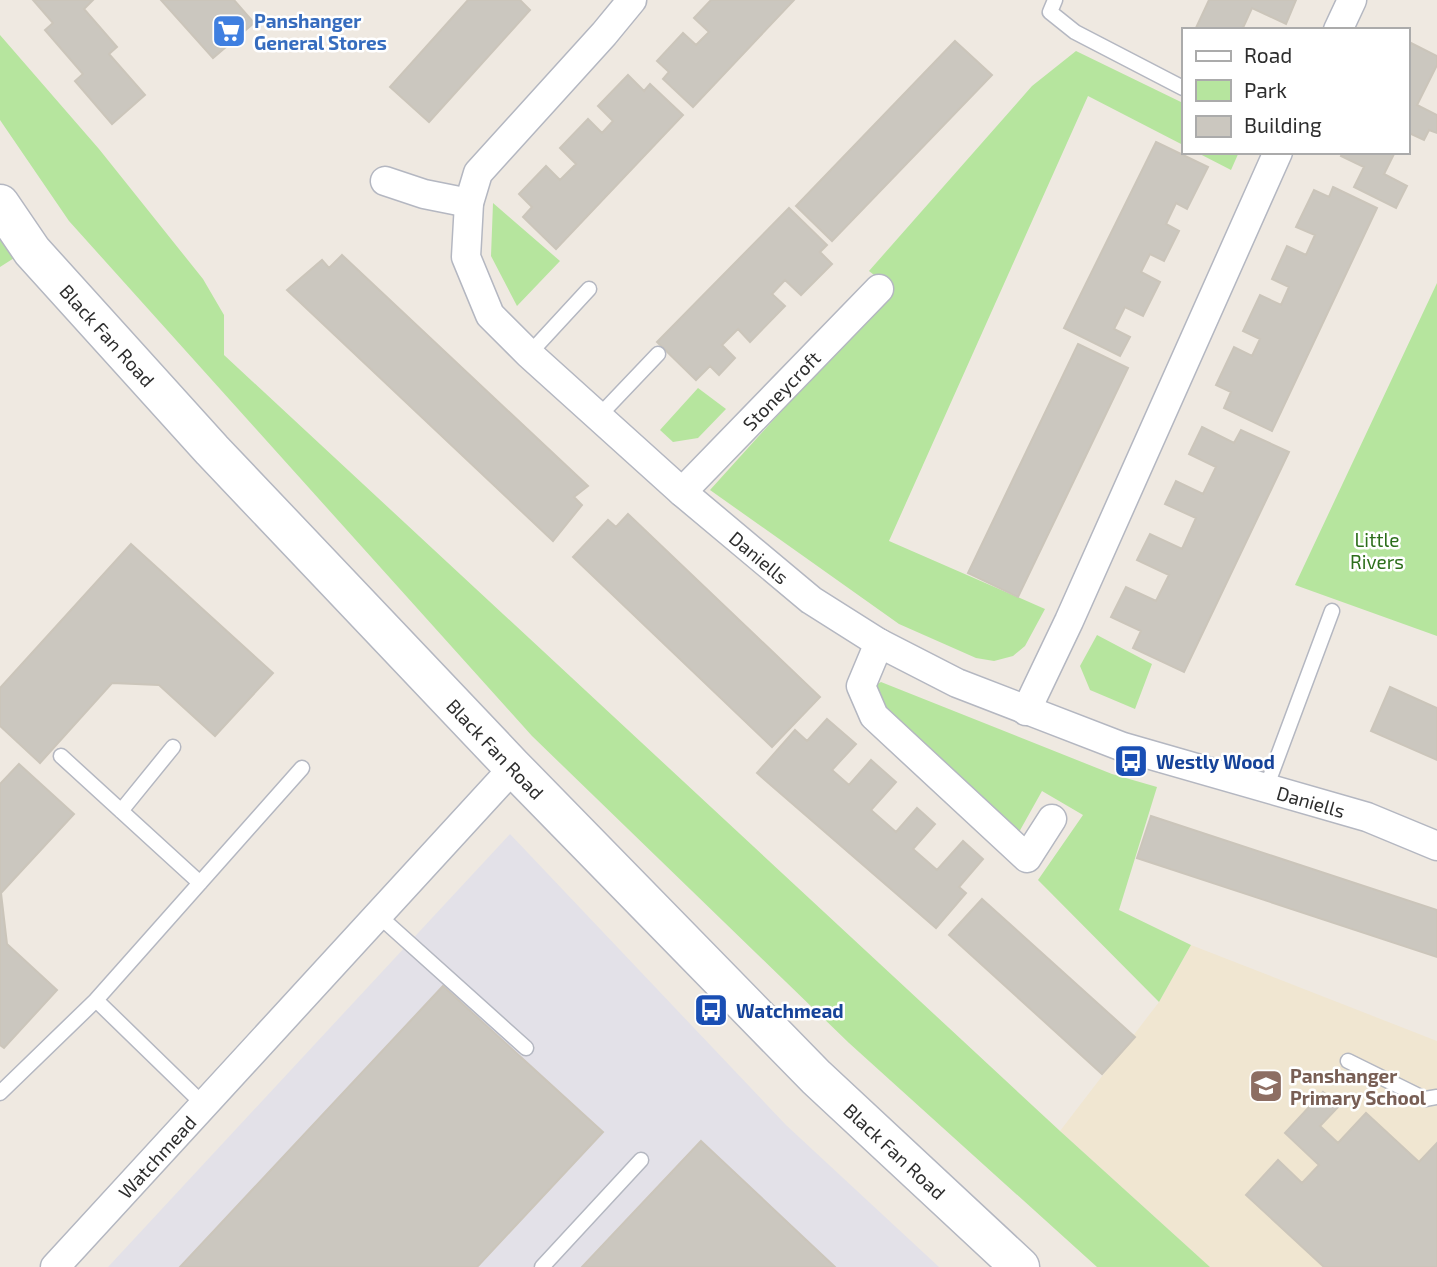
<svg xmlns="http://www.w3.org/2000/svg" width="1437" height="1267" font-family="'Exo 2',sans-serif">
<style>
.industrial{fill:#e3e1e8}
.education{fill:#f0e6d1}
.green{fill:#b6e59e}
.building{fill:#cbc7bf;stroke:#cbc5ba;stroke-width:2}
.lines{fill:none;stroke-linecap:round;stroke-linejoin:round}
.lane-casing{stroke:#b4b7c1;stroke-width:17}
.street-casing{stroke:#b4b7c1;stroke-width:31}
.secondary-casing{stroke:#b4b7c1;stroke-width:41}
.lane{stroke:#fff;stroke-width:14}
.street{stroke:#fff;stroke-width:28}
.secondary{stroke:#fff;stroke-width:38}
.labels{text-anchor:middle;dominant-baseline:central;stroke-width:5;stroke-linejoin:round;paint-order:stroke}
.shop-label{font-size:19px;font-weight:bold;fill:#366cbe;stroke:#fff;text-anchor:start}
.street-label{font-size:19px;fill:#2e2e2e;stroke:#fff}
.park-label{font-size:19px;fill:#2c6e1b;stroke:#fff}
.transit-label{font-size:19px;font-weight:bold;fill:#164399;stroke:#fff;text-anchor:start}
.education-label{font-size:19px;font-weight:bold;fill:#785e54;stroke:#fff;text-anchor:start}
</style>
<rect width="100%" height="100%" fill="#efe9e1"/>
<path class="industrial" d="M 510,834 L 786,1125 L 939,1267 L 108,1267 Z"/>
<path class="education" d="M 1191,945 L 1437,1041 L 1437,1267 L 1210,1267 L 1060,1131 L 1159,1002 Z"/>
<path class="green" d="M 0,35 L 99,149 L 203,279 L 224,315 L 224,355 L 1060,1131 L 1210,1267 L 1097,1267 L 849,1043 L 532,736 L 69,221 L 0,120 Z
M 1076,51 L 1183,103 L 1183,145 L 1088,96 L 889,541 L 1045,609 L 1025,646 L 1013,656 L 994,661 L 976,658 L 899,624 L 710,490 L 892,289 L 869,271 L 1032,86 Z
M 1196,152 L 1239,152 L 1231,170 Z
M 493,203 L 560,261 L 517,306 L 491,256 Z
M 0,224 L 22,253 L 0,267 Z
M 1437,283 L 1437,636 L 1295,585 Z
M 698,388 L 726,409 L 698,438 L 673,442 L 660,430 Z
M 1097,635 L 1152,664 L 1135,709 L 1090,690 L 1080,666 Z
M 881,682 L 1112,774 L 1157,787 L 1119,910 L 1191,945 L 1159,1002 L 1038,880 L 1083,815 L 1042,791 L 1013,843 L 887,717 L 874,686 Z"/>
<path class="building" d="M 33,0 L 93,0 L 84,9 L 117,47 L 109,54 L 145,95 L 112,124 L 75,81 L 83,74 L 45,30 L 53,23 Z
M 161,0 L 234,0 L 254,23 L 213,58 Z
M 468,0 L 520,0 L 530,10 L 429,122 L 390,87 Z
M 711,0 L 794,0 L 693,107 L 663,79 L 669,72 L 657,61 L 683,33 L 696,45 L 709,32 L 694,18 Z
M 1209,0 L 1296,0 L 1286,24 L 1252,8 L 1242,30 L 1195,30 Z
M 955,41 L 992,75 L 832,241 L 796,206 Z
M 1407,41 L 1437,56 L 1437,65 L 1417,105 L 1437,115 L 1437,133 L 1429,130 L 1424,140 L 1407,132 Z
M 628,75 L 644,91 L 650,84 L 683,115 L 556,249 L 523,217 L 532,207 L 519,194 L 546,166 L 560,180 L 576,164 L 560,148 L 588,119 L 602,133 L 613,121 L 598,106 Z
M 1156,142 L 1208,167 L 1187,209 L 1176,203 L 1166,224 L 1179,231 L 1164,261 L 1150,254 L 1141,272 L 1160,282 L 1143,316 L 1125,307 L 1114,329 L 1130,337 L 1120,356 L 1064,328 Z
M 1343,152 L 1395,152 L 1384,174 L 1407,186 L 1396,208 L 1354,187 L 1364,167 L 1341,156 Z
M 1333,187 L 1377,208 L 1272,431 L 1224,408 L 1231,392 L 1216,385 L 1234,347 L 1252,356 L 1260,339 L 1243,331 L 1260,295 L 1281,305 L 1289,287 L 1272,279 L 1287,246 L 1306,255 L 1315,235 L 1296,227 L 1314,190 L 1329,197 Z
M 789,208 L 827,245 L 820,252 L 832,264 L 801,295 L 785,280 L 772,294 L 785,306 L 750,342 L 738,329 L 722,345 L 735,358 L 719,375 L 710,366 L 696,380 L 657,342 Z
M 342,255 L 588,486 L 574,497 L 582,505 L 553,541 L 287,290 L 322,260 L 329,268 Z
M 1078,344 L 1128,368 L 1018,597 L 968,573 Z
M 1202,427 L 1234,443 L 1241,430 L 1289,452 L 1184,672 L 1133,648 L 1141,631 L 1111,617 L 1126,587 L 1156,601 L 1169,575 L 1137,560 L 1150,534 L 1182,549 L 1196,518 L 1165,504 L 1176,481 L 1203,494 L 1216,467 L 1189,454 Z
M 628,514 L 820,697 L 772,747 L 573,557 L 608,520 L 616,527 Z
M 131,544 L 273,673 L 215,736 L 159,685 L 112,683 L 40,763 L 0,726 L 0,688 Z
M 1390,687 L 1437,708 L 1437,760 L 1371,731 Z
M 827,719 L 856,744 L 832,770 L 849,785 L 871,760 L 896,782 L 871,810 L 896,832 L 917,808 L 935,824 L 913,849 L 937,870 L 963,841 L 983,859 L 959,887 L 966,893 L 936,928 L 757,773 L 795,730 L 807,741 Z
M 19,764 L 74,814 L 1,893 L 7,944 L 57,990 L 4,1048 L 0,1045 L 0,784 Z
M 1151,816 L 1437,910 L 1437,957 L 1137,858 Z
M 982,899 L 1135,1037 L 1102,1074 L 949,935 Z
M 443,986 L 603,1132 L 477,1267 L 180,1267 Z
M 1323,1092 L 1339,1106 L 1320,1126 L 1338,1143 L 1366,1113 L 1419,1162 L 1437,1143 L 1437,1267 L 1324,1267 L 1246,1195 L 1278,1160 L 1302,1183 L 1319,1165 L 1285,1133 Z
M 701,1141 L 835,1267 L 582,1267 Z"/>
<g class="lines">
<g class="lane-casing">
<path id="lane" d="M 1055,0 L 1050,12 L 1075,32 L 1183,88
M 529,354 L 589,289
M 598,417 L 658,354
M 61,756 L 200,883
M 1266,788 L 1332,611
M 121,811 L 173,747
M 378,915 L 526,1048
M 96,1000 L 302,768
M 1348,1061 L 1425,1099 L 1437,1097
M 0,1093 L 96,1000 L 204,1105
M 542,1267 L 641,1160"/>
</g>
<g class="street-casing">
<g id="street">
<path id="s1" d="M 632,0 L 604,34 L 478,173 L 469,203 L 466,257 L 490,315 L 529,354 L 682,492 L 811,600 L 879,643 L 957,683 L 1123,747 L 1367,817 L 1437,846"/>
<path d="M 1338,30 L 1352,0"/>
<path d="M 385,181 L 424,194 L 469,203"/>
<path id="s2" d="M 682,492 L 879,289"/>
<path d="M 879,643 L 861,686 L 874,716 L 1027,858 L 1052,819"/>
<path d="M 1026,711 L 1069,621 L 1278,152"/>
<path id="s3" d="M 55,1267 L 514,767"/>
</g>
</g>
<g class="secondary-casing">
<g id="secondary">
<path id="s4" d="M 0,204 L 32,251 L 212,450 L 512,766 L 816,1077 L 1020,1267"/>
</g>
</g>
<use href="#lane" class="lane"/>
<use href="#street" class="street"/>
<use href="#secondary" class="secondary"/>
</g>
<defs>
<g id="supermarket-square" transform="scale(1.75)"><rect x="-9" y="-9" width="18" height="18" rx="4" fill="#3f7fe0" stroke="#fff"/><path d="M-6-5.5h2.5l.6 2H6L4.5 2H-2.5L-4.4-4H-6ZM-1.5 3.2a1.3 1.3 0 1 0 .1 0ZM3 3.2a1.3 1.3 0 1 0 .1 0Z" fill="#fff"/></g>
<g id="bus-square" transform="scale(1.75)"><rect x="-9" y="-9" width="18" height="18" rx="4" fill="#1a4fb4" stroke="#fff"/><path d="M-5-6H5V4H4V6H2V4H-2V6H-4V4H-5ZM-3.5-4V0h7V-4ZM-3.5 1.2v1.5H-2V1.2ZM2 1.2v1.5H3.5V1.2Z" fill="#fff"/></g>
<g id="school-square" transform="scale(1.75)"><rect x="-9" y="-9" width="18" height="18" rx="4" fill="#8d6e63" stroke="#fff"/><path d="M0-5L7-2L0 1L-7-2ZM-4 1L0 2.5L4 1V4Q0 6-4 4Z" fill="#fff"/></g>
</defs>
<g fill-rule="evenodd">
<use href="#supermarket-square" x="229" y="31"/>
<use href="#bus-square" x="1131" y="761"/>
<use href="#bus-square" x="711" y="1010"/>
<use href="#school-square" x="1266" y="1086"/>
</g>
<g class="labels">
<g class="shop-label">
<text x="254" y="20">Panshanger<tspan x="254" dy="22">General Stores</tspan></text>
</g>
<g class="street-label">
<text stroke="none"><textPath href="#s4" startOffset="170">Black Fan Road</textPath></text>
<text stroke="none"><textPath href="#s2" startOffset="142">Stoneycroft</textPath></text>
<text stroke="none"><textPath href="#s1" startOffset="742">Daniells</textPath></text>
<text stroke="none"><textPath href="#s4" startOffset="737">Black Fan Road</textPath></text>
<text stroke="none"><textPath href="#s1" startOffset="1351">Daniells</textPath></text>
<text stroke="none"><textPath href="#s4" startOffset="1304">Black Fan Road</textPath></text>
<text stroke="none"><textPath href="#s3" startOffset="150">Watchmead</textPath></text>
</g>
<g class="park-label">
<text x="1377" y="539">Little<tspan x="1377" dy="22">Rivers</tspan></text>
</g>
<g class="transit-label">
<text x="1156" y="761">Westly Wood</text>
<text x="736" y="1010">Watchmead</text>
</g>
<g class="education-label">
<text x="1290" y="1075">Panshanger<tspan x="1290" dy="22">Primary School</tspan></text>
</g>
</g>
<rect x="1182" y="28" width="228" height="126" fill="#ffffff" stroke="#ababab" stroke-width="2"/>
<rect x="1196" y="51" width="35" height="10" fill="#ffffff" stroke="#ababab" stroke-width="2"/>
<text x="1244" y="63" font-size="21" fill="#2e2e2e">Road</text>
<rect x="1196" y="80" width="35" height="21" fill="#b6e59e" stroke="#ababab" stroke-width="2"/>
<text x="1244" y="98" font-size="21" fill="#2e2e2e">Park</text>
<rect x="1196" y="116" width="35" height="21" fill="#cbc7bf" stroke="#ababab" stroke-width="2"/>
<text x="1244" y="133" font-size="21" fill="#2e2e2e">Building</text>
</svg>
